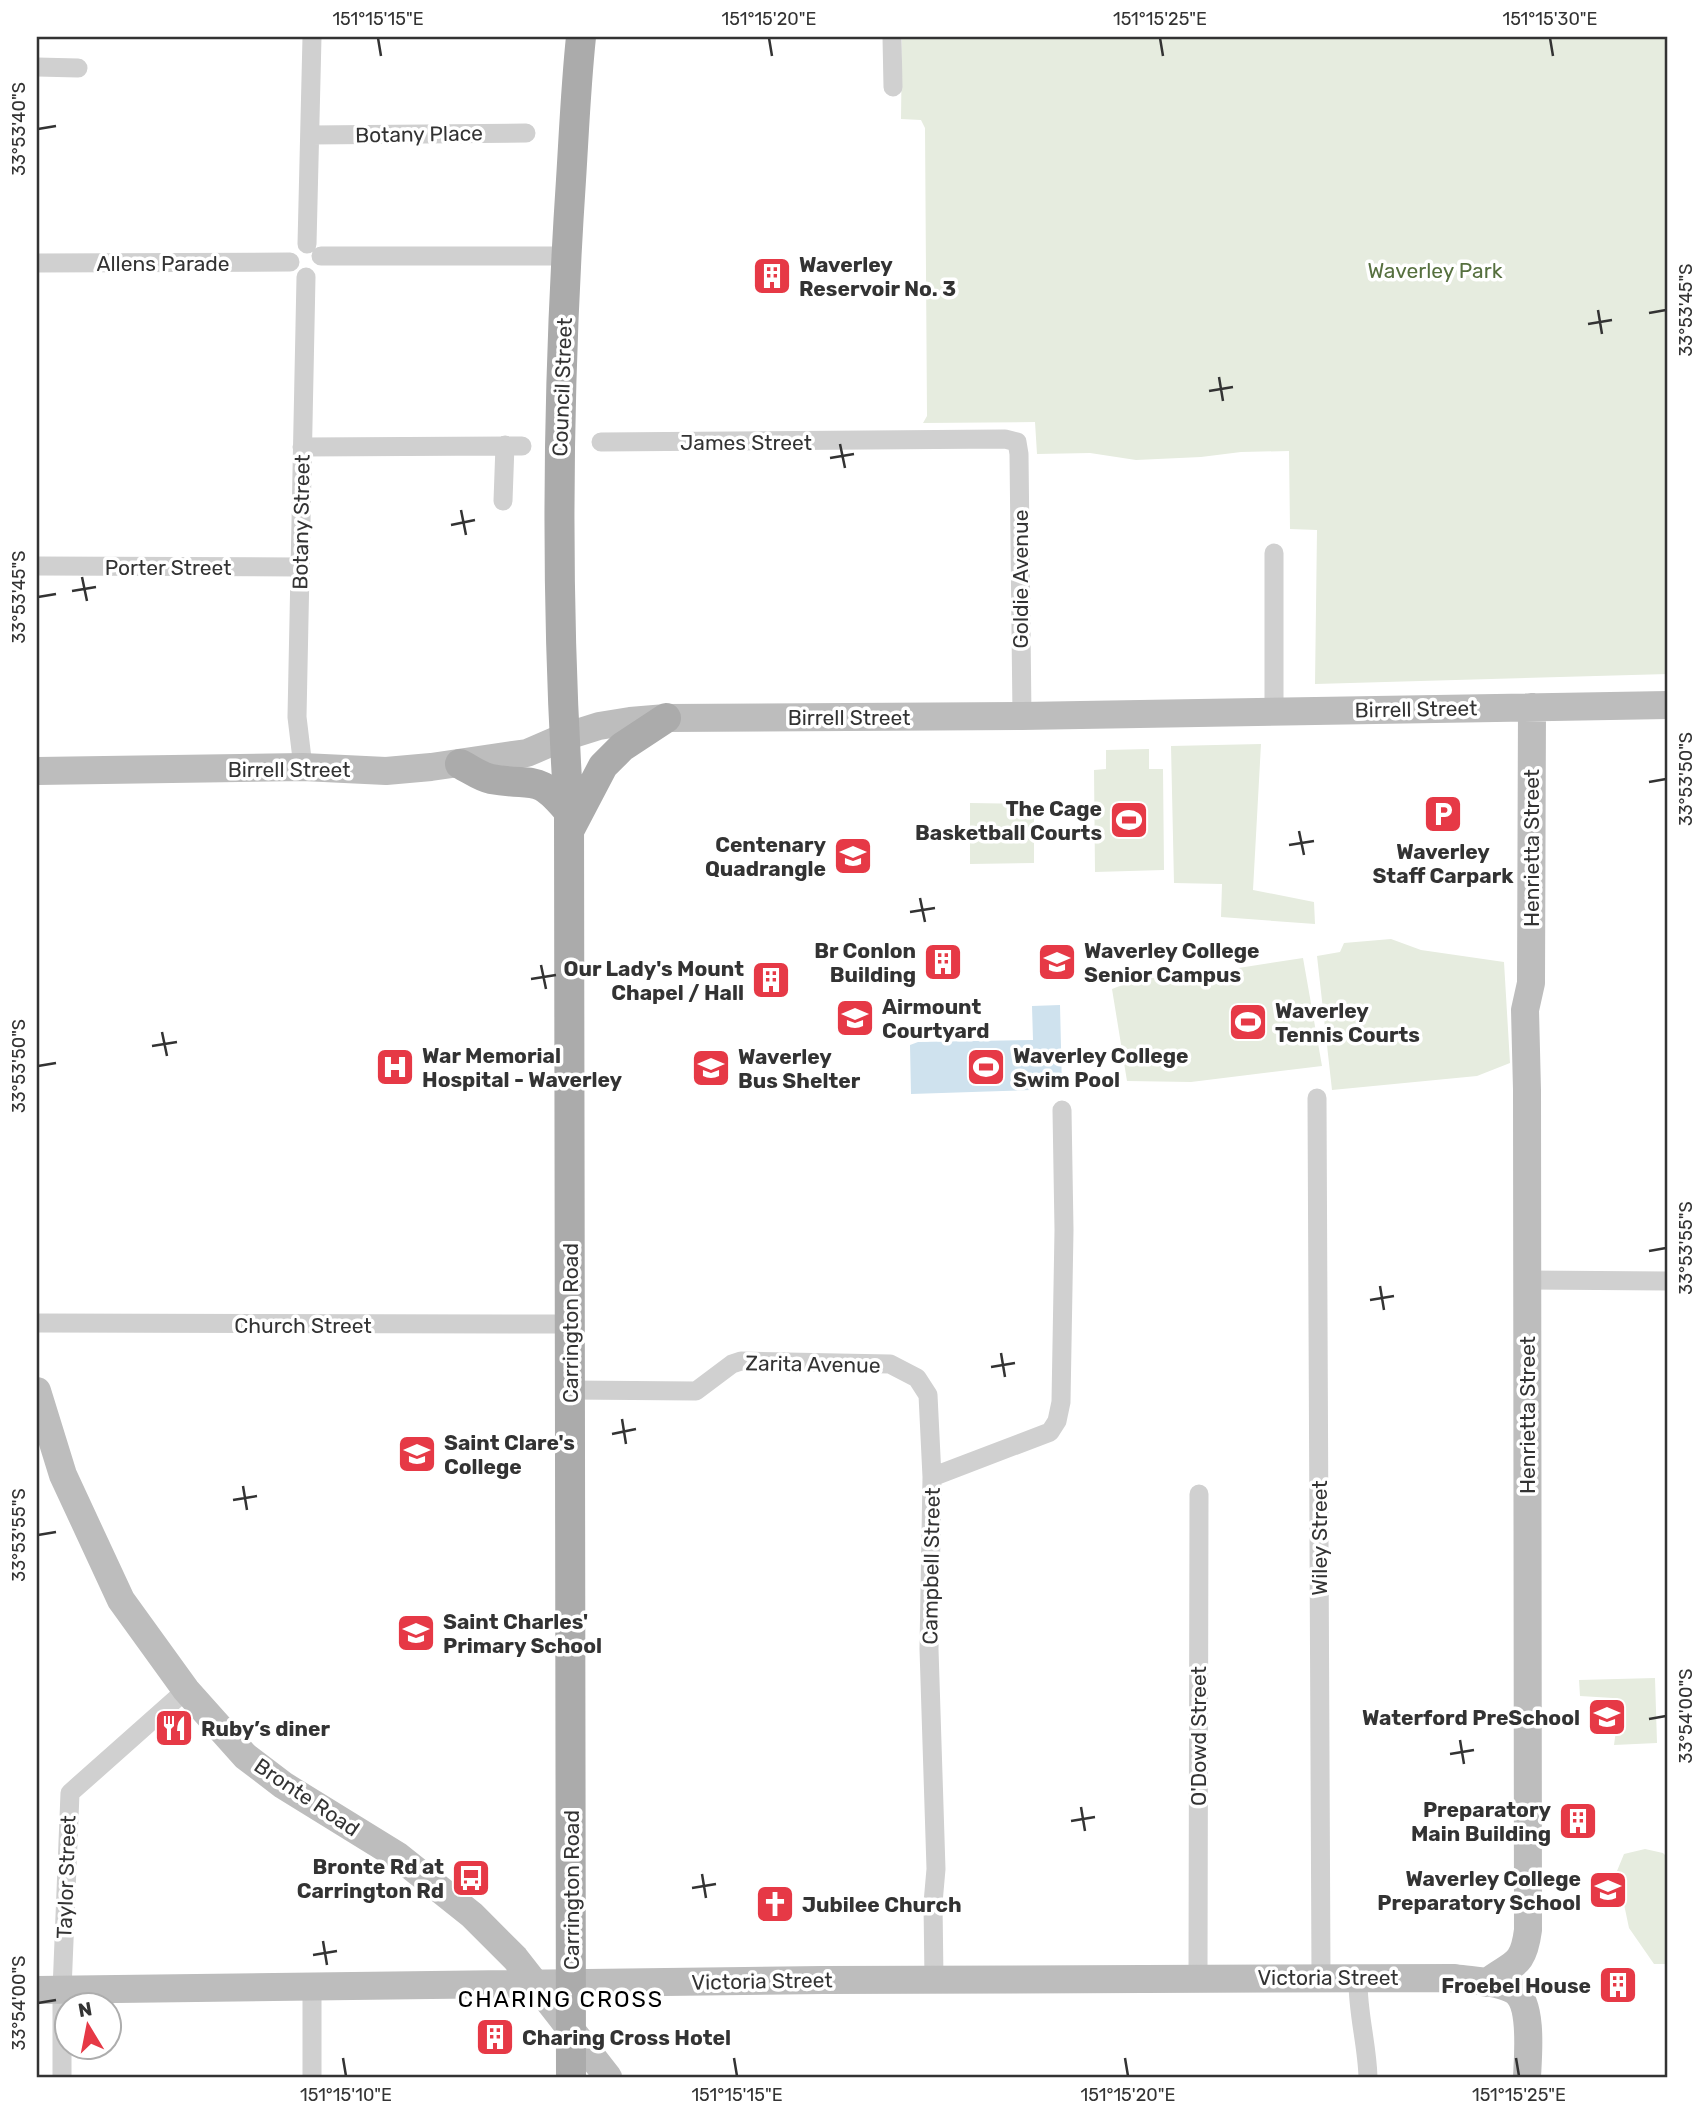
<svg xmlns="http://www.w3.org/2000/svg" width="1705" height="2114" font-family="Rubik,sans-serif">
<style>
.green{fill:#e6ecdf}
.water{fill:#cfe2ee}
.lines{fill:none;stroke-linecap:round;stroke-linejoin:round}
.street{stroke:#d0d0d0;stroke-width:19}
.secondary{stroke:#bdbdbd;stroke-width:28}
.primary{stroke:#ababab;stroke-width:30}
.ticks{fill:none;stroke:#333;stroke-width:2.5}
.labels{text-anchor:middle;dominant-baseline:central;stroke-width:7;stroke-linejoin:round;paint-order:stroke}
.street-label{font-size:21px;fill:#333;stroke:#fff}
.poi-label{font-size:21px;font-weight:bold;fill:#333;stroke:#fff;text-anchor:start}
.park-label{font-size:21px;fill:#56703f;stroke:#fff}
.neighbourhood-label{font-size:23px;letter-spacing:2px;fill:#000;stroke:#fff}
.neatline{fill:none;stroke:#333;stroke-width:2.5}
.ticks-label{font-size:18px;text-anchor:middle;fill:#333}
</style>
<rect width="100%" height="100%" fill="#fff"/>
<path class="green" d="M 902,37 L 1668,37 L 1668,674 L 1315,684 L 1317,530 L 1290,529 L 1289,451 L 1241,452 L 1201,457 L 1136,460 L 1090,453 L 1037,454 L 1035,422 L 923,423 L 927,416 L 925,128 L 921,120 L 901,119 Z
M 1261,744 L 1253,890 L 1314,902 L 1315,924 L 1221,917 L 1222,884 L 1174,883 L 1171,746 Z
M 1149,749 L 1149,769 L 1163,769 L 1164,870 L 1095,872 L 1094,770 L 1106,769 L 1106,750 Z
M 970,803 L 1034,804 L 1034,863 L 970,864 Z
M 1391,939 L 1421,950 L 1504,962 L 1510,1063 L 1477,1076 L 1332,1090 L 1317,956 L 1340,952 L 1344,943 Z
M 1303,958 L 1322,1066 L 1191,1082 L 1127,1081 L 1112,989 L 1140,978 L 1174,978 Z
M 1655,1678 L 1657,1743 L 1614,1745 L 1617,1723 L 1613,1698 L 1580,1696 L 1579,1680 Z
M 1645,1849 L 1663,1853 L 1668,1858 L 1668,1964 L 1654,1964 L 1629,1928 L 1617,1871 L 1624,1854 Z"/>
<path class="water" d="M 1060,1005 L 1062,1089 L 911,1094 L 910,1045 L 918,1042 L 1033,1040 L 1032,1006 Z"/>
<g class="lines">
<path class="street" d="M 892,37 L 893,87
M 37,67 L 78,68
M 311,135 L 526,133
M 307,244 L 312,37
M 321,256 L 566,256
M 37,263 L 290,262
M 601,442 L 1005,439 L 1017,442 L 1019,454 L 1022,716
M 302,447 L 522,446
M 503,501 L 505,445
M 37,566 L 299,567
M 1274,712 L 1274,553
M 303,767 L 297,717 L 306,277
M 1317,1098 L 1321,1978
M 1527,1280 L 1668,1281
M 37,1323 L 570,1324
M 570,1390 L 696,1391 L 732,1364 L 741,1361 L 890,1364 L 917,1378 L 928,1395 L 932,1477 L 929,1649 L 936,1869 L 933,1903 L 934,1979
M 932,1477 L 1050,1432 L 1057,1421 L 1061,1402 L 1064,1230 L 1062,1110
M 1358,1977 C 1357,2011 1367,2043 1368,2077
M 1198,1978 L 1199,1494
M 62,2077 L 62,1990 L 70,1793 L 186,1690
M 312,2077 L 312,1986"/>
<path class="secondary" d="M 37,771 L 303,767 L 386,771 L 431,767 L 527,753 L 564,737 L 599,726 L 630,721 L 666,718 L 1022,716 L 1668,705
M 37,1391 L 63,1475 L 121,1600 L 186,1690 L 245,1756 L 283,1785 L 398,1856 L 472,1915 L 515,1958 L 608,2077
M 1486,1983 C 1513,1962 1523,1968 1528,1930 L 1527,1090 L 1525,1010 L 1531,983 L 1532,707
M 37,1990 L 823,1980 L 1455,1978 C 1473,1981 1500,1981 1515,1991 C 1533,2005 1528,2056 1527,2077"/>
<path class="primary" d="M 460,764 C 470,769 481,777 491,779 C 535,787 536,772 569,812
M 570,829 L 603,766 L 622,747 L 666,718
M 571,2077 L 569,812 C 555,602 557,391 571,180 C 574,132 576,84 581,37"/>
</g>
<path class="ticks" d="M 378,38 L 381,56M 769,38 L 772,56M 1160,38 L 1163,56M 1550,38 L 1553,56M 38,129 L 56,126M 1598,310 L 1602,334M 1649,313 L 1666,310M 1588,324 L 1612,320M 1219,377 L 1223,401M 1209,391 L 1233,387M 840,444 L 845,468M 830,458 L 854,454M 461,510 L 466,535M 451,525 L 475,520M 82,577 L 87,601M 72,591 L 96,587M 38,597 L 56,594M 1649,782 L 1666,779M 1299,831 L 1304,855M 1289,845 L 1314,841M 920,898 L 925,922M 910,912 L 935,908M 541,965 L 546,989M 531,979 L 556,975M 162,1032 L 167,1056M 152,1046 L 177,1042M 38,1066 L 56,1063M 1649,1251 L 1666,1248M 1380,1286 L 1384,1310M 1370,1300 L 1394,1296M 1001,1353 L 1005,1377M 991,1367 L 1015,1363M 622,1419 L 626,1444M 612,1434 L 636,1429M 243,1486 L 247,1510M 233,1500 L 257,1496M 38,1535 L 56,1532M 1649,1719 L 1666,1716M 1460,1740 L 1464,1764M 1450,1754 L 1474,1750M 1081,1807 L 1085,1831M 1071,1821 L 1095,1817M 702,1874 L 706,1898M 692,1888 L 716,1884M 323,1941 L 327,1965M 313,1955 L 337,1951M 38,2003 L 56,2000M 343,2058 L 346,2076M 734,2058 L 737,2076M 1125,2058 L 1128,2076M 1516,2058 L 1519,2076"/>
<defs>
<g id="building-square" transform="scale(2.0125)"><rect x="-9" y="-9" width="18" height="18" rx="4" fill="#e63946" stroke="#fff"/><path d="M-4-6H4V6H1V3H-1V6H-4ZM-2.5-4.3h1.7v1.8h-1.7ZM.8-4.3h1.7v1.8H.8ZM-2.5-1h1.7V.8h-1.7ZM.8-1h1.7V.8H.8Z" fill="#fff"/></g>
<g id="parking-square" transform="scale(2.0125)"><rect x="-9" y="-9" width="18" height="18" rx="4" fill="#e63946" stroke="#fff"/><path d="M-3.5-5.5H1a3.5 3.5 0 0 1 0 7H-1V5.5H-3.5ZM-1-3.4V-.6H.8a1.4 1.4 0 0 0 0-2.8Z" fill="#fff"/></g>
<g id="stadium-square" transform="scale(2.0125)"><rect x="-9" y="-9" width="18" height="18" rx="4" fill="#e63946" stroke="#fff"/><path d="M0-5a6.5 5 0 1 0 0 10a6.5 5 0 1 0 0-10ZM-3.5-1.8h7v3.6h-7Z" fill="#fff"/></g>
<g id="school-square" transform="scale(2.0125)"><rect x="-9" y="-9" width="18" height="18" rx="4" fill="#e63946" stroke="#fff"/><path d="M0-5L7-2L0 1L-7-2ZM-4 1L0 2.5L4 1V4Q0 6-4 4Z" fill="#fff"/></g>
<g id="hospital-square" transform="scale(2.0125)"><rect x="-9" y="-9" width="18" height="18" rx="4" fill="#e63946" stroke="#fff"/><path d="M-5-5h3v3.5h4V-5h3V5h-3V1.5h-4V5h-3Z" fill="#fff"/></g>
<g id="restaurant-square" transform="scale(2.0125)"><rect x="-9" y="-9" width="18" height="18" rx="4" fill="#e63946" stroke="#fff"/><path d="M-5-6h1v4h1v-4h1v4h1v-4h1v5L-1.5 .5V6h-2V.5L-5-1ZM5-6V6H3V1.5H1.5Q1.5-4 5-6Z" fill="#fff"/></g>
<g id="bus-square" transform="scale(2.0125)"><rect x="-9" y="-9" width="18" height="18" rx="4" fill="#e63946" stroke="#fff"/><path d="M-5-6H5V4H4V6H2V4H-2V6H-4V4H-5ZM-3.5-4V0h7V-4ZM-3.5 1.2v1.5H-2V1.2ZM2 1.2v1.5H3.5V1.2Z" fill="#fff"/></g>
<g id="church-square" transform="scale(2.0125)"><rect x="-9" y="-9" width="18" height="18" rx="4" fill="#e63946" stroke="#fff"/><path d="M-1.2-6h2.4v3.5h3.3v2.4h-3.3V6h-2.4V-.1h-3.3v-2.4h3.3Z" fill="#fff"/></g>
</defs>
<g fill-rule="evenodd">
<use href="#building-square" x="772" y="276"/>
<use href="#parking-square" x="1443" y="814"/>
<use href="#stadium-square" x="1129" y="820"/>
<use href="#school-square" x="853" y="856"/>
<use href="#building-square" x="943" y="962"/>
<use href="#school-square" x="1057" y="962"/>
<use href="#building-square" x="771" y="980"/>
<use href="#school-square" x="855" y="1018"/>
<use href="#stadium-square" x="1248" y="1022"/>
<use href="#hospital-square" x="395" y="1067"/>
<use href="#stadium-square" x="986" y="1067"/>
<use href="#school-square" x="711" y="1068"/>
<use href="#school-square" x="417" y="1454"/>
<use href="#school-square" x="416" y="1633"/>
<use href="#school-square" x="1607" y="1717"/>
<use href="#restaurant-square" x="174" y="1728"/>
<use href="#building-square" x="1578" y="1821"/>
<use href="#bus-square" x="471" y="1878"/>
<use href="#school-square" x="1608" y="1890"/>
<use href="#church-square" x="775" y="1904"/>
<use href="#building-square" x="1618" y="1985"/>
<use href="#building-square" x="495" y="2037"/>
</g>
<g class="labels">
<g class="street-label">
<text transform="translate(419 134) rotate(-1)">Botany Place</text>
<text x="163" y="263">Allens Parade</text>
<text transform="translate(562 387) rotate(-88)">Council Street</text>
<text x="746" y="442">James Street</text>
<text transform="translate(301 522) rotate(-89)">Botany Street</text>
<text x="168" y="567">Porter Street</text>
<text transform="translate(1020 579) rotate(-90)">Goldie Avenue</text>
<text transform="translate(1416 709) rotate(-1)">Birrell Street</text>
<text x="849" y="717">Birrell Street</text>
<text x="289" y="769">Birrell Street</text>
<text transform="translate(1531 848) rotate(-90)">Henrietta Street</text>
<text transform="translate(570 1323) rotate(-90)">Carrington Road</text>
<text x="303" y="1325">Church Street</text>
<text transform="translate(813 1364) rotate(1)">Zarita Avenue</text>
<text transform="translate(1527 1415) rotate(-90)">Henrietta Street</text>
<text transform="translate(1319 1538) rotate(-90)">Wiley Street</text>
<text transform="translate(931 1566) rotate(-89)">Campbell Street</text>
<text transform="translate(1198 1736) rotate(-90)">O'Dowd Street</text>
<text transform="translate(307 1797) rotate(34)">Bronte Road</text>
<text transform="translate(66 1877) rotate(-88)">Taylor Street</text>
<text transform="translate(571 1890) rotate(-90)">Carrington Road</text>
<text x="1328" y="1977">Victoria Street</text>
<text transform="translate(762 1981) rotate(-1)">Victoria Street</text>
</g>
<g class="poi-label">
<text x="799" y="264">Waverley<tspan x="799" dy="24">Reservoir No. 3</tspan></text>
<text x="1102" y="808" text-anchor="end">The Cage<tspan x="1102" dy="24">Basketball Courts</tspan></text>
<text x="826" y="844" text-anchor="end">Centenary<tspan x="826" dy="24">Quadrangle</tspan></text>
<text x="1443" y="851" text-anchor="middle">Waverley<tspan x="1443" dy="24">Staff Carpark</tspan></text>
<text x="916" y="950" text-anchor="end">Br Conlon<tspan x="916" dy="24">Building</tspan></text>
<text x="1084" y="950">Waverley College<tspan x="1084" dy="24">Senior Campus</tspan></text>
<text x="744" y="968" text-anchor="end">Our Lady's Mount<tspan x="744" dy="24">Chapel / Hall</tspan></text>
<text x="882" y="1006">Airmount<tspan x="882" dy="24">Courtyard</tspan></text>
<text x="1275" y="1010">Waverley<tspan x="1275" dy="24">Tennis Courts</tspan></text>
<text x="422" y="1055">War Memorial<tspan x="422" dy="24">Hospital - Waverley</tspan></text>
<text x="1013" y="1055">Waverley College<tspan x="1013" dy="24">Swim Pool</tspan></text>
<text x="738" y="1056">Waverley<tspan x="738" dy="24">Bus Shelter</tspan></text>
<text x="444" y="1442">Saint Clare's<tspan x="444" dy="24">College</tspan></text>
<text x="443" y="1621">Saint Charles'<tspan x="443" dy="24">Primary School</tspan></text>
<text x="1580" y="1717" text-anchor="end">Waterford PreSchool</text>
<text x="201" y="1728">Ruby’s diner</text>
<text x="1551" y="1809" text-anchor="end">Preparatory<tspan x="1551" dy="24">Main Building</tspan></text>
<text x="444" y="1866" text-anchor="end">Bronte Rd at<tspan x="444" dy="24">Carrington Rd</tspan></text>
<text x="1581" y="1878" text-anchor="end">Waverley College<tspan x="1581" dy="24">Preparatory School</tspan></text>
<text x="802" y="1904">Jubilee Church</text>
<text x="1591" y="1985" text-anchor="end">Froebel House</text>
<text x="522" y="2037">Charing Cross Hotel</text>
</g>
<g class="park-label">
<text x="1435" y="270">Waverley Park</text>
</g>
<g class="neighbourhood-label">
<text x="561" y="1999">CHARING CROSS</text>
</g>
</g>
<rect width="1705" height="2114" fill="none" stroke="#ffffff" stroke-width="77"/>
<g transform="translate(88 2026) rotate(350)"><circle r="33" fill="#ffffff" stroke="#adadad" stroke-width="2"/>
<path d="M0-5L12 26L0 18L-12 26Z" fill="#e63946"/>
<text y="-10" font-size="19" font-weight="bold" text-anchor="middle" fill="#333333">N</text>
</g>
<rect x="38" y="38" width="1628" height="2038" class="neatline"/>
<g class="ticks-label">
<text x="378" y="25">151°15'15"E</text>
<text x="769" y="25">151°15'20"E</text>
<text x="1160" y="25">151°15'25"E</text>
<text x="1550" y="25">151°15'30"E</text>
<text transform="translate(19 129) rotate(-90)" y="6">33°53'40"S</text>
<text transform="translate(1686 310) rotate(-90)" y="6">33°53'45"S</text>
<text transform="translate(19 597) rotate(-90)" y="6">33°53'45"S</text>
<text transform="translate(1686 779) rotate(-90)" y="6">33°53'50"S</text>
<text transform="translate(19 1066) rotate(-90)" y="6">33°53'50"S</text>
<text transform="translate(1686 1248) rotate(-90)" y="6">33°53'55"S</text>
<text transform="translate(19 1535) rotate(-90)" y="6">33°53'55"S</text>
<text transform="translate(1686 1716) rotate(-90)" y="6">33°54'00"S</text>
<text transform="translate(19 2003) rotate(-90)" y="6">33°54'00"S</text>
<text x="346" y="2101">151°15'10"E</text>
<text x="737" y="2101">151°15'15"E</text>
<text x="1128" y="2101">151°15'20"E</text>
<text x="1519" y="2101">151°15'25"E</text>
</g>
</svg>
